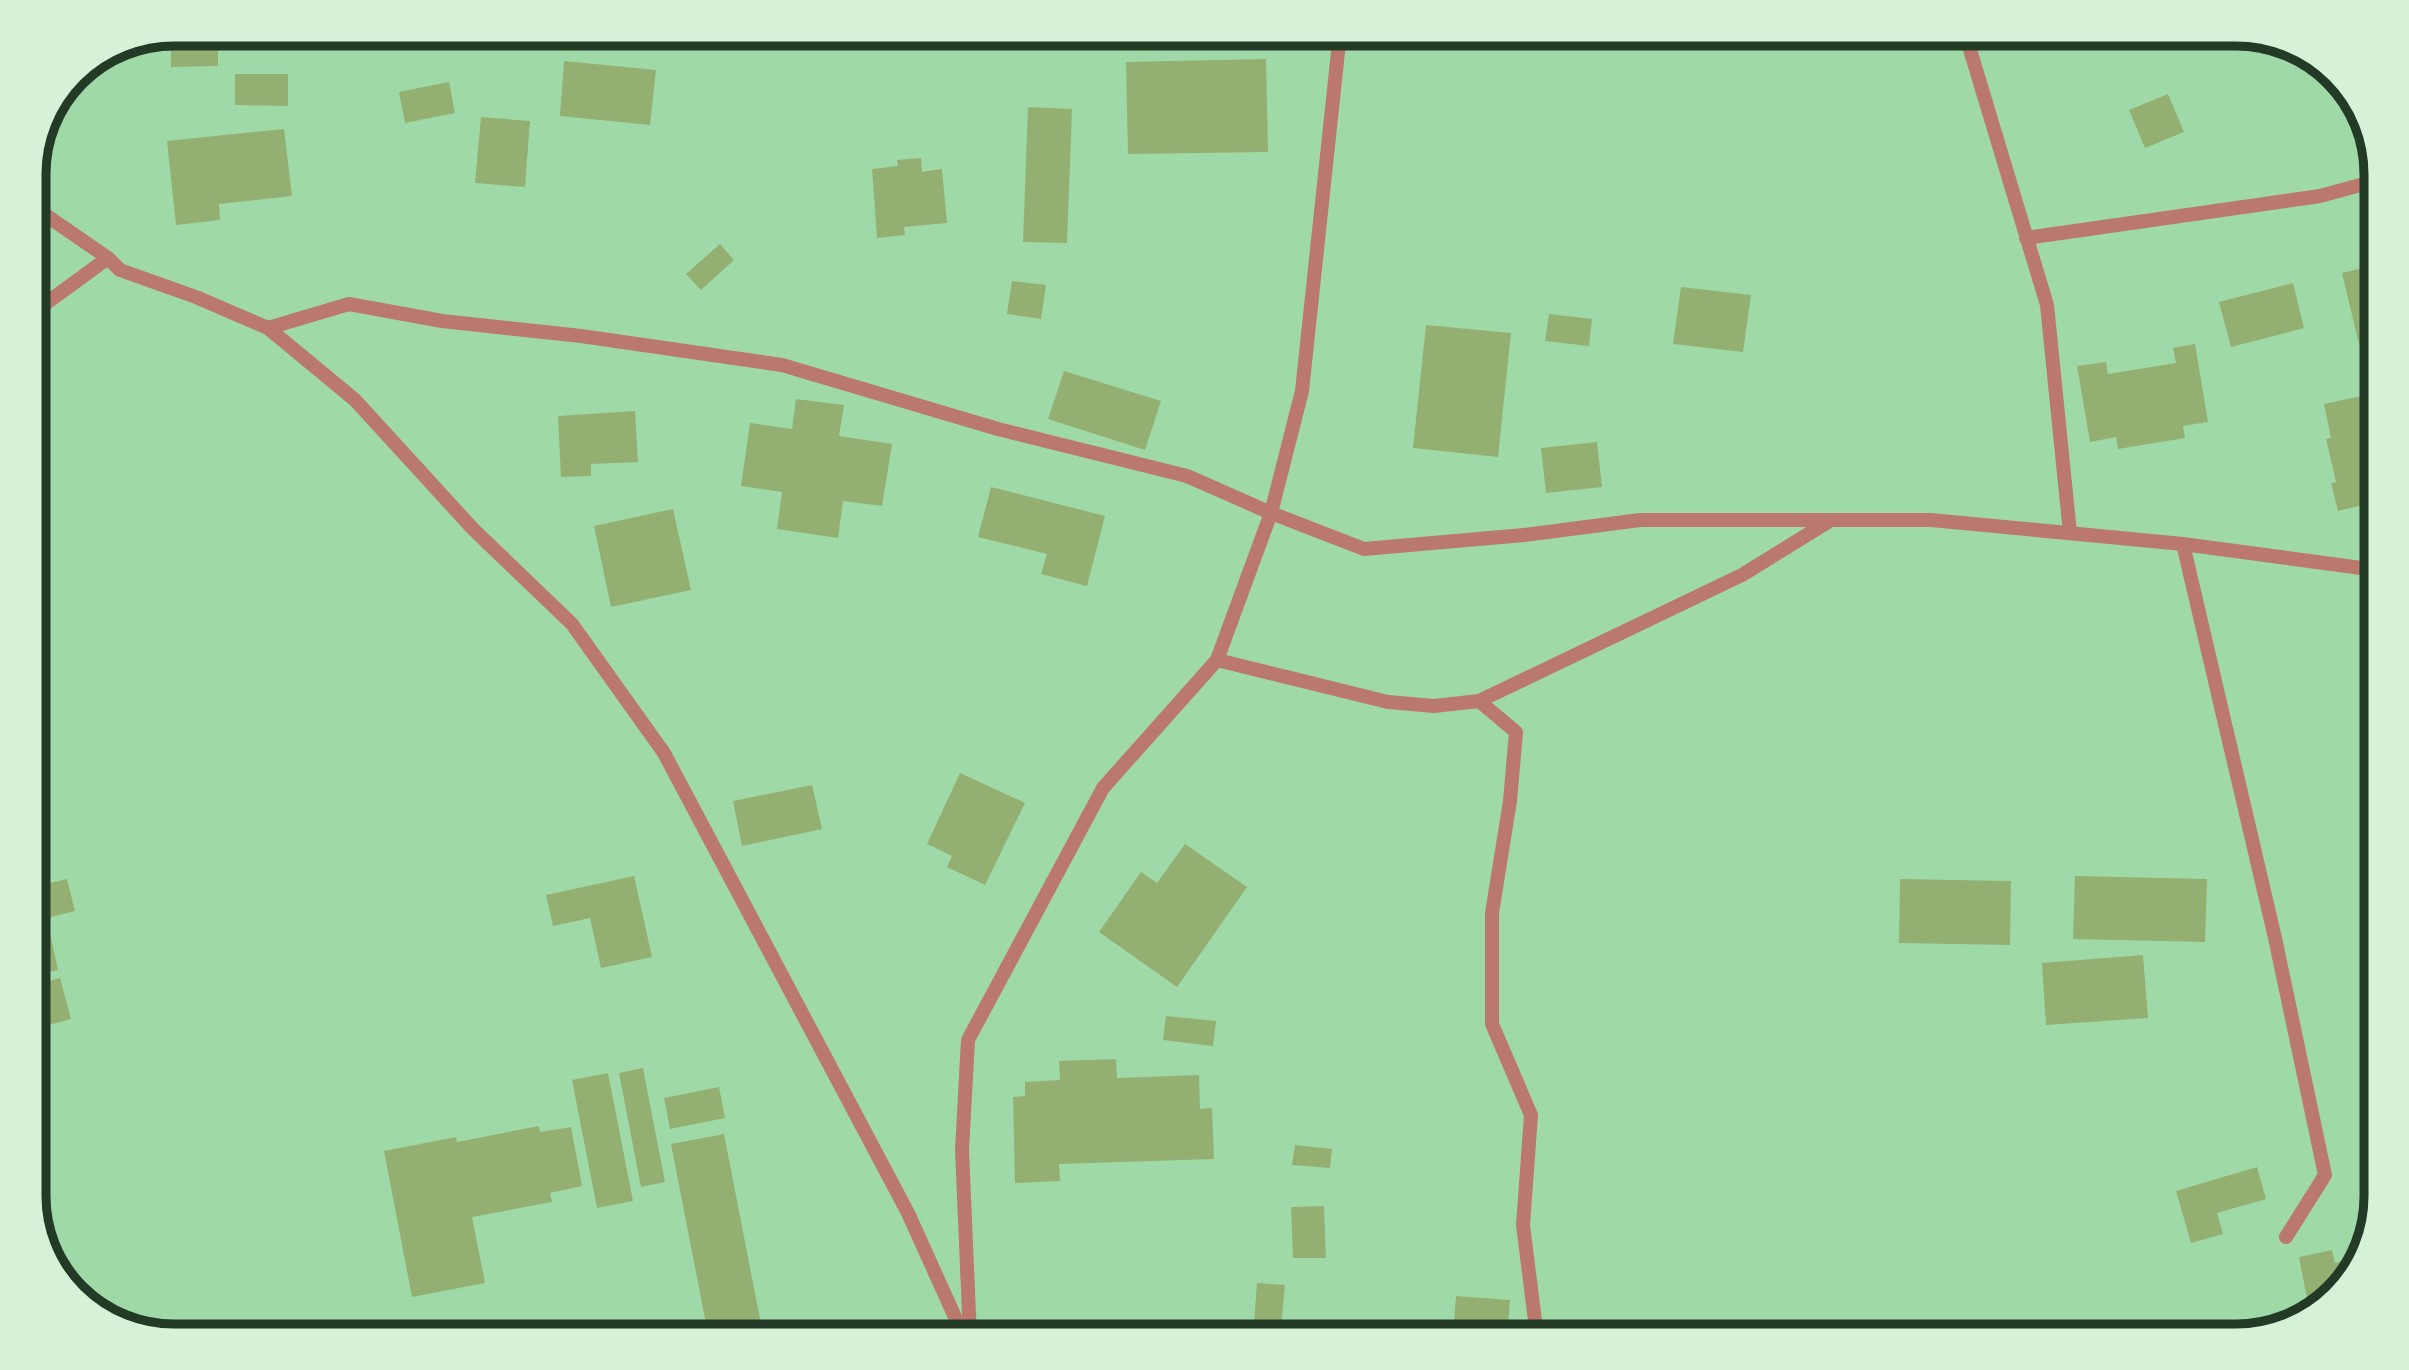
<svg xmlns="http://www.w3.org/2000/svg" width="2409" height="1370" font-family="'DejaVu Sans',sans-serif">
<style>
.building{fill:#93b072}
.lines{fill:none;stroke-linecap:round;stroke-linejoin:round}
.street{stroke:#bb786e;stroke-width:14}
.rim{fill:none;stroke:#233a26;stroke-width:9}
</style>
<rect width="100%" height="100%" fill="#a0d9a8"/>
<path class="building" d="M 218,33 L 218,66 L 171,67 L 171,34 Z
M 1266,59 L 1268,152 L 1128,154 L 1126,62 Z
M 564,61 L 656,70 L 650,125 L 560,116 Z
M 235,74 L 288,74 L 288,106 L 235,105 Z
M 449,82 L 455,113 L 405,123 L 399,92 Z
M 2168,94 L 2184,132 L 2145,148 L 2129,110 Z
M 1028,107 L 1072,109 L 1067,243 L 1023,242 Z
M 47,115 L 50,150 L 37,151 L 44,119 Z
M 481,117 L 530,121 L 525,187 L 475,183 Z
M 284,129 L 292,196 L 219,204 L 220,220 L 176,225 L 167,141 Z
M 921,158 L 922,172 L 942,169 L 947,223 L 904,227 L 905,235 L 877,238 L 872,169 L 898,166 L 897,160 Z
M 720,244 L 734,260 L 701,290 L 686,274 Z
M 2375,265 L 2376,340 L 2359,344 L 2342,273 Z
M 1012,281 L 1046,285 L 1041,319 L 1007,314 Z
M 2293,283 L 2304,328 L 2231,347 L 2219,302 Z
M 1681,287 L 1751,295 L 1743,352 L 1673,344 Z
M 1549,314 L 1592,319 L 1589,346 L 1545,341 Z
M 1426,325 L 1511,333 L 1498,457 L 1413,448 Z
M 2195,344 L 2208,422 L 2183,426 L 2185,438 L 2118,449 L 2116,437 L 2090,442 L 2077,366 L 2106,362 L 2108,374 L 2176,363 L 2173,348 Z
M 1064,371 L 1161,401 L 1145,450 L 1048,419 Z
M 2376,393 L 2376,502 L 2338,511 L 2331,483 L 2336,482 L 2326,439 L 2331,438 L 2324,404 Z
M 796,399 L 844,405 L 839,436 L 892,444 L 882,506 L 843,501 L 838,538 L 777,529 L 782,492 L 741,486 L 750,423 L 792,429 Z
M 635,411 L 638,462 L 591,464 L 591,476 L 561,477 L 558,416 Z
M 1597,442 L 1602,487 L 1546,493 L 1541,448 Z
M 991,487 L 1105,516 L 1087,586 L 1041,574 L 1047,554 L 978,537 Z
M 673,509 L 691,590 L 611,607 L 594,526 Z
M 960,773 L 1025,803 L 985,885 L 947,867 L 952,856 L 927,844 Z
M 812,785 L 822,829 L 742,846 L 733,801 Z
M 1185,844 L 1247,887 L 1177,987 L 1099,932 L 1141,872 L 1157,883 Z
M 634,876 L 652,957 L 601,968 L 590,918 L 553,926 L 546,895 Z
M 2075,876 L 2207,879 L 2205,942 L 2073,939 Z
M 67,879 L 75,911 L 34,921 L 34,887 Z
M 1900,879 L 2011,881 L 2010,945 L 1899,943 Z
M 48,924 L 58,970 L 34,975 L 34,927 Z
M 2143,955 L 2148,1018 L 2046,1025 L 2042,963 Z
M 60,978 L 71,1019 L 34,1029 L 34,985 Z
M 1166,1016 L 1216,1021 L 1213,1046 L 1163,1040 Z
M 1116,1059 L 1117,1078 L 1199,1075 L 1200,1109 L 1212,1108 L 1214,1159 L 1059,1164 L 1060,1181 L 1015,1183 L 1013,1097 L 1025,1096 L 1025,1082 L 1060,1080 L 1059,1061 Z
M 643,1068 L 665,1182 L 641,1187 L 619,1073 Z
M 608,1073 L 633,1201 L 597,1208 L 572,1080 Z
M 719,1087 L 725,1118 L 670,1129 L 664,1098 Z
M 539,1126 L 540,1132 L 571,1127 L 582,1186 L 550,1193 L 552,1202 L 472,1217 L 485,1283 L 412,1297 L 384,1151 L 456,1137 L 457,1142 Z
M 724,1134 L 761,1324 L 708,1334 L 671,1144 Z
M 1295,1145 L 1332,1149 L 1330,1168 L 1292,1165 Z
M 2257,1167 L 2266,1199 L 2217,1213 L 2223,1234 L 2191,1243 L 2176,1191 Z
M 1324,1206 L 1326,1258 L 1293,1258 L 1291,1207 Z
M 2332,1250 L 2335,1263 L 2360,1257 L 2357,1266 L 2310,1314 L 2299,1257 Z
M 1257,1283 L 1285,1285 L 1281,1327 L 1254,1324 Z
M 1456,1296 L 1510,1300 L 1507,1337 L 1453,1337 Z
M 1944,1323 L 1946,1337 L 1899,1337 L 1898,1329 Z"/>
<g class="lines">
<path class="street" d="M 1965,33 L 2047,305 L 2070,533
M 34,207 L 108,258 L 120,270 L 196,297 L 268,328 L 355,400 L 473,529 L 572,624 L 664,753 L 908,1213 L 964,1337
M 2026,238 L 2320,196 L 2375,181
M 34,312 L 108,258
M 268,328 L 349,304 L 442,321 L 581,336 L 782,365 L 998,429 L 1187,476 L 1271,513 L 1364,549 L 1524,535 L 1640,520 L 1931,520 L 2183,544 L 2376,570
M 2183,544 L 2275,938 L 2325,1175 L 2286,1237
M 1217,660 L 1388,702 L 1434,706 L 1479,701 L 1742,575 L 1831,520
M 1479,701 L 1516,732 L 1510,801 L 1492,913 L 1492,1024 L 1531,1115 L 1523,1225 L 1537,1337
M 970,1337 L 962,1150 L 968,1040 L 1103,788 L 1217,660 L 1271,513 L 1302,391 L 1340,33"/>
</g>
<path d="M0 0H2409V1370H0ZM174 46H2236A128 128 0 0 1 2364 174V1196A128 128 0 0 1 2236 1324H174A128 128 0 0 1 46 1196V174A128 128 0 0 1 174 46Z" fill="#d5f2d9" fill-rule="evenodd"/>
<path class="rim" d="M174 46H2236A128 128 0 0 1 2364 174V1196A128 128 0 0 1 2236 1324H174A128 128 0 0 1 46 1196V174A128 128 0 0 1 174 46Z"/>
</svg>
